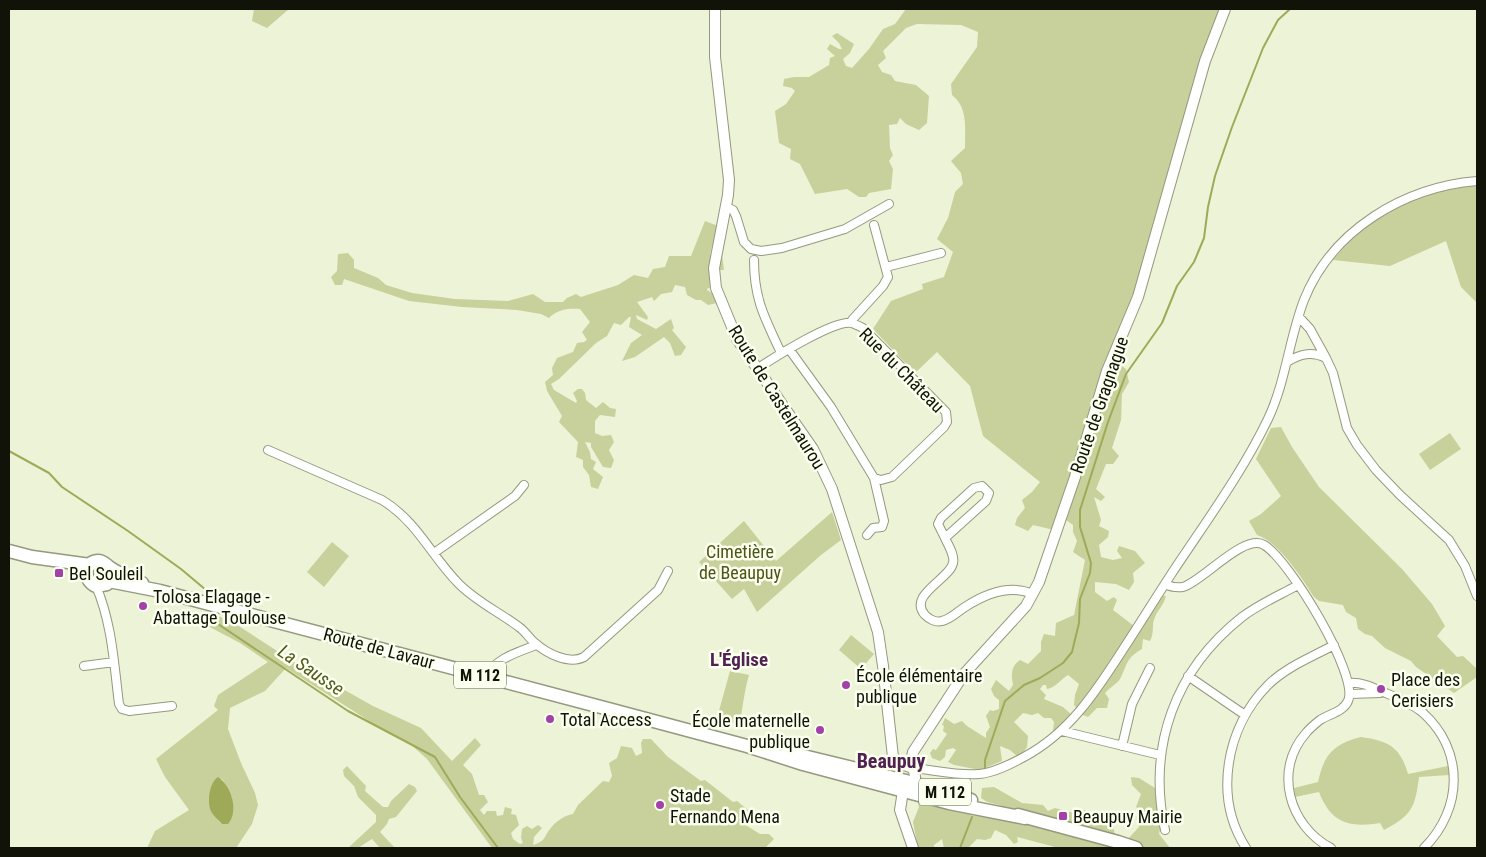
<svg xmlns="http://www.w3.org/2000/svg" width="1486" height="857" font-family="'Roboto Condensed',sans-serif">
<style>
.green{fill:#c8d09b;fill-rule:evenodd}
.water{fill:#9faa58}
.lines{fill:none;stroke-linecap:round;stroke-linejoin:round}
.stream{stroke:#9faa58;stroke-width:2}
.minor-casing{stroke:#94997f;stroke-width:10}
.tertiary-casing{stroke:#94997f;stroke-width:12}
.primary-casing{stroke:#94997f;stroke-width:15}
.minor{stroke:#fff;stroke-width:8}
.tertiary{stroke:#fff;stroke-width:10}
.primary{stroke:#fff;stroke-width:12}
.poi-dot{fill:#a341a8;stroke:#fbffed;stroke-width:2}
.labels{text-anchor:middle;dominant-baseline:central;stroke-width:5;stroke-linejoin:round;paint-order:stroke}
.shield{fill:#fbffed;stroke:#575a4d;stroke-width:1}
.shield-label{font-size:16px;font-weight:bold;fill:#111309}
.street-label{font-size:18px;fill:#111309;stroke:#fbffed}
.park-label{font-size:18px;fill:#4d5417;stroke:#fbffed}
.poi-label{font-size:18px;fill:#111309;stroke:#fbffed;text-anchor:start}
.neighbourhood-label{font-size:19px;font-weight:bold;fill:#502152;stroke:#fbffed}
.water-label{font-size:19px;font-style:italic;fill:#535a1f;stroke:#fbffed}
.quarter-label{font-size:20px;font-weight:bold;fill:#502152;stroke:#fbffed}
</style>
<rect width="100%" height="100%" fill="#edf3d6"/>
<path class="green" d="M 254,9 L 289,9 L 267,28 L 252,21 Z
M 906,9 L 1220,9 L 1135,291 L 1100,375 L 1096,394 L 1054,530 L 1033,525 L 1028,531 L 1015,525 L 1017,518 L 1025,508 L 1022,500 L 1032,492 L 1040,482 L 983,436 L 970,386 L 937,352 L 915,373 L 873,329 L 891,301 L 923,289 L 922,284 L 944,277 L 953,252 L 937,239 L 948,218 L 955,192 L 963,184 L 961,173 L 951,161 L 965,148 C 965,128 968,107 952,95 L 951,84 L 977,47 L 978,32 L 961,25 L 917,24 L 906,28 L 883,51 L 886,58 L 878,65 L 882,72 L 891,75 L 895,81 L 916,85 L 929,96 L 927,123 L 919,130 L 906,124 L 900,118 L 897,124 L 889,125 L 890,148 L 893,155 L 889,161 L 893,169 L 891,189 L 869,193 L 866,197 L 859,197 L 847,189 L 815,194 L 800,164 L 790,159 L 791,149 L 779,143 L 775,111 L 786,104 L 795,91 L 792,88 L 783,86 L 784,79 L 794,77 L 809,77 L 829,65 L 830,58 L 835,56 L 827,49 L 830,44 L 839,49 L 842,49 L 839,43 L 832,36 L 837,33 L 854,44 L 850,53 L 843,59 L 846,66 L 852,68 L 869,49 L 883,29 L 895,24 Z
M 1477,184 L 1477,303 L 1461,287 L 1446,241 L 1390,266 L 1333,260 C 1375,211 1415,193 1477,184 Z
M 705,221 L 718,226 L 710,254 L 722,255 L 724,270 L 712,270 L 713,286 L 707,289 L 707,290 L 712,293 L 717,303 L 708,305 L 701,300 L 696,300 L 687,295 L 685,287 L 675,285 L 672,292 L 661,294 L 654,301 L 652,297 L 637,302 L 648,317 L 647,320 L 636,315 L 637,319 L 656,329 L 671,319 L 674,328 L 672,330 L 686,347 L 681,355 L 675,356 L 670,343 L 664,337 L 635,357 L 622,361 L 631,343 L 642,335 L 629,327 L 631,317 L 629,317 L 621,325 L 614,323 L 607,336 L 596,343 L 559,379 L 551,384 L 554,390 L 576,403 L 577,401 L 573,393 L 578,389 L 582,389 L 585,393 L 586,400 L 596,408 L 603,402 L 610,408 L 616,409 L 615,417 L 600,415 L 595,421 L 595,433 L 602,436 L 611,435 L 614,442 L 609,450 L 614,460 L 611,468 L 603,467 L 591,447 L 591,443 L 585,442 L 590,452 L 591,459 L 596,462 L 593,469 L 603,477 L 598,489 L 591,487 L 589,475 L 583,467 L 583,460 L 576,457 L 578,442 L 559,422 L 562,416 L 547,391 L 545,382 L 553,375 L 552,368 L 557,358 L 573,352 L 577,343 L 584,342 L 587,340 L 582,332 L 590,322 L 580,309 C 568,308 558,309 549,318 L 541,314 L 517,310 L 462,307 L 409,301 L 344,279 L 342,285 L 335,285 L 331,277 L 337,271 L 338,254 L 348,253 L 354,260 L 354,268 L 378,278 L 386,285 L 412,293 L 455,299 L 508,301 L 533,294 L 545,302 L 563,302 L 567,298 L 576,294 L 581,297 L 618,285 L 634,275 L 648,278 L 653,269 L 665,267 L 669,256 L 691,256 Z
M 1118,363 L 1126,369 L 1129,382 L 1122,394 L 1121,420 L 1112,448 L 1119,456 L 1113,464 L 1106,464 L 1096,489 L 1105,497 L 1101,501 L 1094,497 L 1101,520 L 1099,526 L 1109,531 L 1108,537 L 1099,545 L 1101,557 L 1113,560 L 1122,558 L 1117,551 L 1119,546 L 1135,551 L 1145,563 L 1133,573 L 1134,582 L 1129,590 L 1116,584 L 1095,582 L 1095,592 L 1107,601 L 1114,597 L 1117,600 L 1113,610 L 1138,629 L 1160,595 L 1166,596 C 1163,607 1158,609 1155,617 C 1151,625 1155,632 1150,641 L 1143,639 L 1142,649 C 1125,659 1128,664 1120,679 C 1117,684 1109,688 1105,693 L 1109,699 L 1107,708 L 1097,708 L 1088,717 L 1083,715 L 1074,705 L 1075,695 L 1079,684 L 1068,675 C 1061,679 1055,688 1047,689 L 1046,685 L 1043,685 L 1040,689 L 1046,695 L 1044,699 L 1063,707 L 1072,715 L 1057,733 L 1053,730 L 1054,722 L 1051,718 L 1044,718 L 1038,713 L 1032,715 L 1023,713 L 1014,722 L 1028,736 L 1027,747 L 1019,758 L 1010,750 L 1000,746 L 1002,761 L 980,770 L 954,765 L 948,762 L 956,750 L 953,748 L 946,750 L 945,757 L 940,761 L 932,758 L 930,753 L 933,749 L 936,750 L 947,734 L 943,731 L 944,726 L 942,725 L 945,718 L 954,724 L 962,721 L 967,726 L 986,738 L 986,733 L 990,727 L 986,716 L 990,710 L 993,711 L 999,709 L 999,700 L 994,696 L 991,689 L 996,680 L 1009,691 L 1013,685 C 1011,675 1011,666 1020,660 L 1028,664 L 1041,651 L 1041,642 L 1044,634 L 1055,636 L 1056,623 L 1074,615 L 1085,560 L 1073,552 L 1077,541 L 1073,532 L 1073,525 L 1066,520 L 1087,456 L 1111,365 Z
M 1281,427 L 1292,447 L 1319,487 L 1402,569 L 1432,604 L 1445,626 L 1437,636 L 1457,657 L 1463,656 L 1477,669 L 1477,677 L 1454,693 L 1416,667 L 1411,661 L 1385,648 L 1372,636 L 1365,634 L 1358,629 L 1356,618 L 1346,612 L 1343,605 L 1319,601 L 1314,597 C 1302,578 1279,542 1257,535 L 1249,521 L 1261,514 L 1281,496 L 1256,459 L 1271,428 Z
M 1450,433 L 1461,449 L 1430,470 L 1419,454 Z
M 832,512 L 841,540 L 821,555 L 757,612 L 744,589 L 732,599 L 699,562 L 744,521 L 776,561 Z
M 332,542 L 349,556 L 324,587 L 307,572 Z
M 205,611 L 231,621 L 291,660 L 373,706 L 421,728 L 452,761 L 475,738 L 481,745 L 463,765 L 472,774 L 479,795 L 484,795 L 488,802 L 480,810 L 484,815 L 487,811 L 496,811 L 497,816 L 503,815 L 505,807 L 512,809 L 511,814 L 516,815 L 519,825 L 511,833 L 513,839 L 520,844 L 523,843 L 521,838 L 522,829 L 527,826 L 532,829 L 538,825 L 542,828 L 534,837 L 533,845 C 546,841 543,838 550,829 C 555,822 565,815 573,814 L 578,805 L 603,781 L 609,782 L 612,776 L 609,763 L 617,758 L 621,746 L 632,748 L 636,756 L 642,753 L 641,743 L 643,739 L 651,739 L 668,757 L 701,781 L 705,780 L 733,802 L 737,801 L 748,810 L 753,817 L 744,824 L 760,834 L 769,834 L 774,839 L 765,848 L 492,848 L 427,759 L 409,743 L 377,726 L 286,668 L 265,691 L 230,708 L 228,729 L 241,763 L 255,793 L 258,805 L 252,824 L 236,848 L 147,848 L 155,831 L 189,810 L 165,777 L 156,759 L 218,710 L 214,706 L 218,695 L 268,662 L 240,643 L 206,625 ZM 218,778 L 223,780 L 232,798 L 222,824 C 203,805 211,800 218,778 Z
M 851,635 L 874,654 L 861,669 L 839,650 Z
M 730,671 L 749,675 C 744,692 743,708 739,725 L 717,718 Z
M 1361,737 C 1388,741 1400,746 1408,774 L 1448,766 L 1449,775 L 1419,777 C 1415,808 1412,815 1384,830 L 1380,823 C 1349,828 1331,823 1319,792 L 1295,797 L 1294,788 L 1318,782 C 1324,755 1333,744 1361,737 Z
M 347,766 L 366,786 L 365,791 L 383,807 L 388,807 L 391,801 L 409,784 L 415,787 L 417,791 L 396,817 L 389,819 L 387,824 L 380,832 L 395,848 L 380,848 L 372,839 L 361,846 L 359,848 L 348,848 L 376,822 L 376,815 L 358,797 L 354,786 L 344,776 L 343,770 Z
M 1131,777 L 1139,778 L 1155,788 L 1162,819 L 1159,834 L 1170,848 L 1059,848 L 1017,837 L 1018,842 L 1014,844 L 1006,835 L 995,830 L 991,838 L 985,840 L 977,839 L 968,848 L 944,848 L 942,839 L 934,845 L 934,848 L 918,848 L 913,822 L 919,807 L 917,800 L 966,810 L 973,816 L 979,812 C 992,815 1000,820 1013,819 C 999,797 996,809 981,798 L 982,788 L 994,787 L 1022,803 L 1043,805 L 1048,811 L 1055,808 L 1077,814 L 1085,810 L 1090,821 L 1100,823 L 1104,821 L 1107,825 L 1112,822 L 1115,835 L 1127,840 L 1139,827 L 1136,817 L 1142,811 L 1136,807 L 1141,794 L 1132,785 Z"/>
<path class="water" d="M 218,777 C 232,786 239,812 228,824 L 222,824 C 219,820 213,816 211,811 C 207,802 209,783 218,777 Z"/>
<g class="lines">
<path class="stream" d="M 9,451 L 49,473 L 62,487 L 128,531 L 181,569 L 206,590 L 209,599
M 208,609 L 208,615 L 215,622 L 348,711 L 435,757 L 460,797 L 498,848
M 985,768 L 985,760 L 1005,701 L 1024,685 L 1040,678 L 1063,663 L 1072,652 L 1079,623 L 1080,599 L 1090,573 L 1091,563 L 1080,527 L 1080,510 L 1108,422 L 1126,374 L 1162,323 L 1177,286 L 1194,262 L 1204,238 L 1208,207 L 1215,176 L 1232,127 L 1263,48 L 1278,20 L 1290,9
M 960,848 L 972,817"/>
<g class="minor-casing">
<path id="minor" d="M 726,207 L 733,210 L 736,216 L 744,242 L 751,249 L 761,251 L 782,248 L 845,229 L 889,204
M 754,260 C 754,300 765,318 781,353
M 886,267 L 941,253
M 852,323 L 852,320 L 883,286 L 888,277 L 874,225
M 1326,358 L 1333,373 L 1347,428 L 1357,445 L 1376,470 L 1400,495 L 1449,540 L 1465,566 L 1477,596
M 1287,362 C 1300,354 1311,351 1326,358 L 1310,329 L 1299,317
M 757,369 C 773,358 835,319 852,323 C 855,324 859,326 863,328 L 946,412 L 947,422 L 944,427 L 892,477 L 881,480 L 874,478 L 831,407 L 789,349
M 268,450 L 382,500 C 418,522 431,556 459,584 C 477,602 499,612 519,627 C 525,631 529,638 535,643 C 546,653 569,665 584,657 L 658,590 L 668,571
M 867,535 L 873,528 L 882,527 L 884,521 L 874,478
M 945,538 L 938,524 L 941,518 L 974,488 L 982,486 L 989,493 L 986,501 L 945,538 C 948,545 955,555 953,563 C 950,579 907,595 925,615 C 929,619 936,623 942,621 C 951,619 957,612 965,607 C 985,594 1010,584 1033,594
M 434,553 L 515,496 L 524,485
M 1165,584 C 1171,587 1176,588 1183,587 C 1203,581 1244,533 1264,545 C 1288,558 1360,676 1348,701 C 1343,712 1329,714 1320,720 C 1315,724 1310,728 1306,733 C 1273,770 1289,826 1331,848
M 96,586 C 112,623 114,664 119,704 L 122,709 L 129,711 L 172,706
M 84,666 L 114,662
M 1188,676 L 1245,715
M 486,677 C 495,658 519,652 536,645
M 1348,683 C 1362,681 1376,689 1388,694 C 1400,699 1412,704 1422,712 C 1465,750 1463,809 1424,848
M 1350,694 L 1380,693
M 1062,731 L 1160,755
M 1122,746 L 1132,704 L 1150,668
M 913,768 C 934,770 958,776 979,774 C 994,773 1011,764 1024,757 C 1069,733 1095,693 1122,651 C 1139,625 1155,599 1172,573 C 1205,523 1242,473 1268,419 C 1286,381 1289,339 1304,300 C 1332,230 1404,187 1477,181
M 1165,830 C 1147,746 1175,670 1242,617 C 1259,604 1280,595 1298,585
M 1246,848 C 1213,797 1226,727 1268,685 C 1286,667 1312,657 1334,645"/>
</g>
<g class="tertiary-casing">
<path id="tertiary" d="M 715,9 L 715,57 L 729,180 L 728,195 L 714,268 L 716,288 L 737,339 L 813,449 L 832,489 L 878,632 L 883,666 L 893,757 L 901,764 L 913,768
M 915,784 C 917,772 909,764 913,752 L 964,674 L 1026,606 L 1039,582 L 1075,477 L 1107,371 L 1138,297 L 1205,61 L 1225,9
M 903,791 L 900,810 L 913,848"/>
</g>
<g class="primary-casing">
<path id="primary" d="M 9,551 L 32,557 L 90,565
M 109,567 L 111,577 L 107,584 L 96,586 C 84,581 82,562 98,561 C 103,561 105,564 109,567 C 118,574 131,578 142,583
M 109,581 L 160,591 L 616,711 L 747,746 L 803,764 L 949,803 L 1025,818
M 787,752 L 906,781 L 971,800
M 1018,815 L 1118,842 L 1136,848"/>
</g>
<use href="#minor" class="minor"/>
<use href="#tertiary" class="tertiary"/>
<use href="#primary" class="primary"/>
</g>
<g class="poi-dot">
<rect x="54" y="568" width="10" height="10" rx="2.5"/>
<circle cx="143" cy="606" r="5"/>
<circle cx="846" cy="685" r="5"/>
<circle cx="1381" cy="689" r="5"/>
<circle cx="550" cy="719" r="5"/>
<circle cx="820" cy="730" r="5"/>
<circle cx="660" cy="805" r="5"/>
<rect x="1058" y="811" width="10" height="10" rx="2.5"/>
</g>
<g class="labels">
<g class="shield">
<rect x="454" y="661.5" width="52" height="27" rx="4"/>
<rect x="919" y="778.5" width="52" height="27" rx="4"/>
</g>
<g class="shield-label">
<text x="480" y="675">M 112</text>
<text x="945" y="792">M 112</text>
</g>
<g class="street-label">
<text transform="translate(902 370) rotate(45)">Rue du Château</text>
<text transform="translate(777 397) rotate(58)">Route de Castelmaurou</text>
<text transform="translate(1099 405) rotate(-71)">Route de Gragnague</text>
<text transform="translate(379 648) rotate(15)">Route de Lavaur</text>
</g>
<g class="park-label">
<text x="740" y="551">Cimetière<tspan x="740" dy="21">de Beaupuy</tspan></text>
</g>
<g class="poi-label">
<text x="69" y="573">Bel Souleil</text>
<text x="153" y="596">Tolosa Elagage -<tspan x="153" dy="21">Abattage Toulouse</tspan></text>
<text x="856" y="675">École élémentaire<tspan x="856" dy="21">publique</tspan></text>
<text x="1391" y="679">Place des<tspan x="1391" dy="21">Cerisiers</tspan></text>
<text x="560" y="719">Total Access</text>
<text x="810" y="720" text-anchor="end">École maternelle<tspan x="810" dy="21">publique</tspan></text>
<text x="670" y="795">Stade<tspan x="670" dy="21">Fernando Mena</tspan></text>
<text x="1073" y="816">Beaupuy Mairie</text>
</g>
<g class="neighbourhood-label">
<text x="739" y="659">L'Église</text>
</g>
<g class="water-label">
<text transform="translate(311 670) rotate(34)">La Sausse</text>
</g>
<g class="quarter-label">
<text x="891" y="761">Beaupuy</text>
</g>
</g>
<rect width="1486" height="857" fill="none" stroke="#111309" stroke-width="20"/>
</svg>
